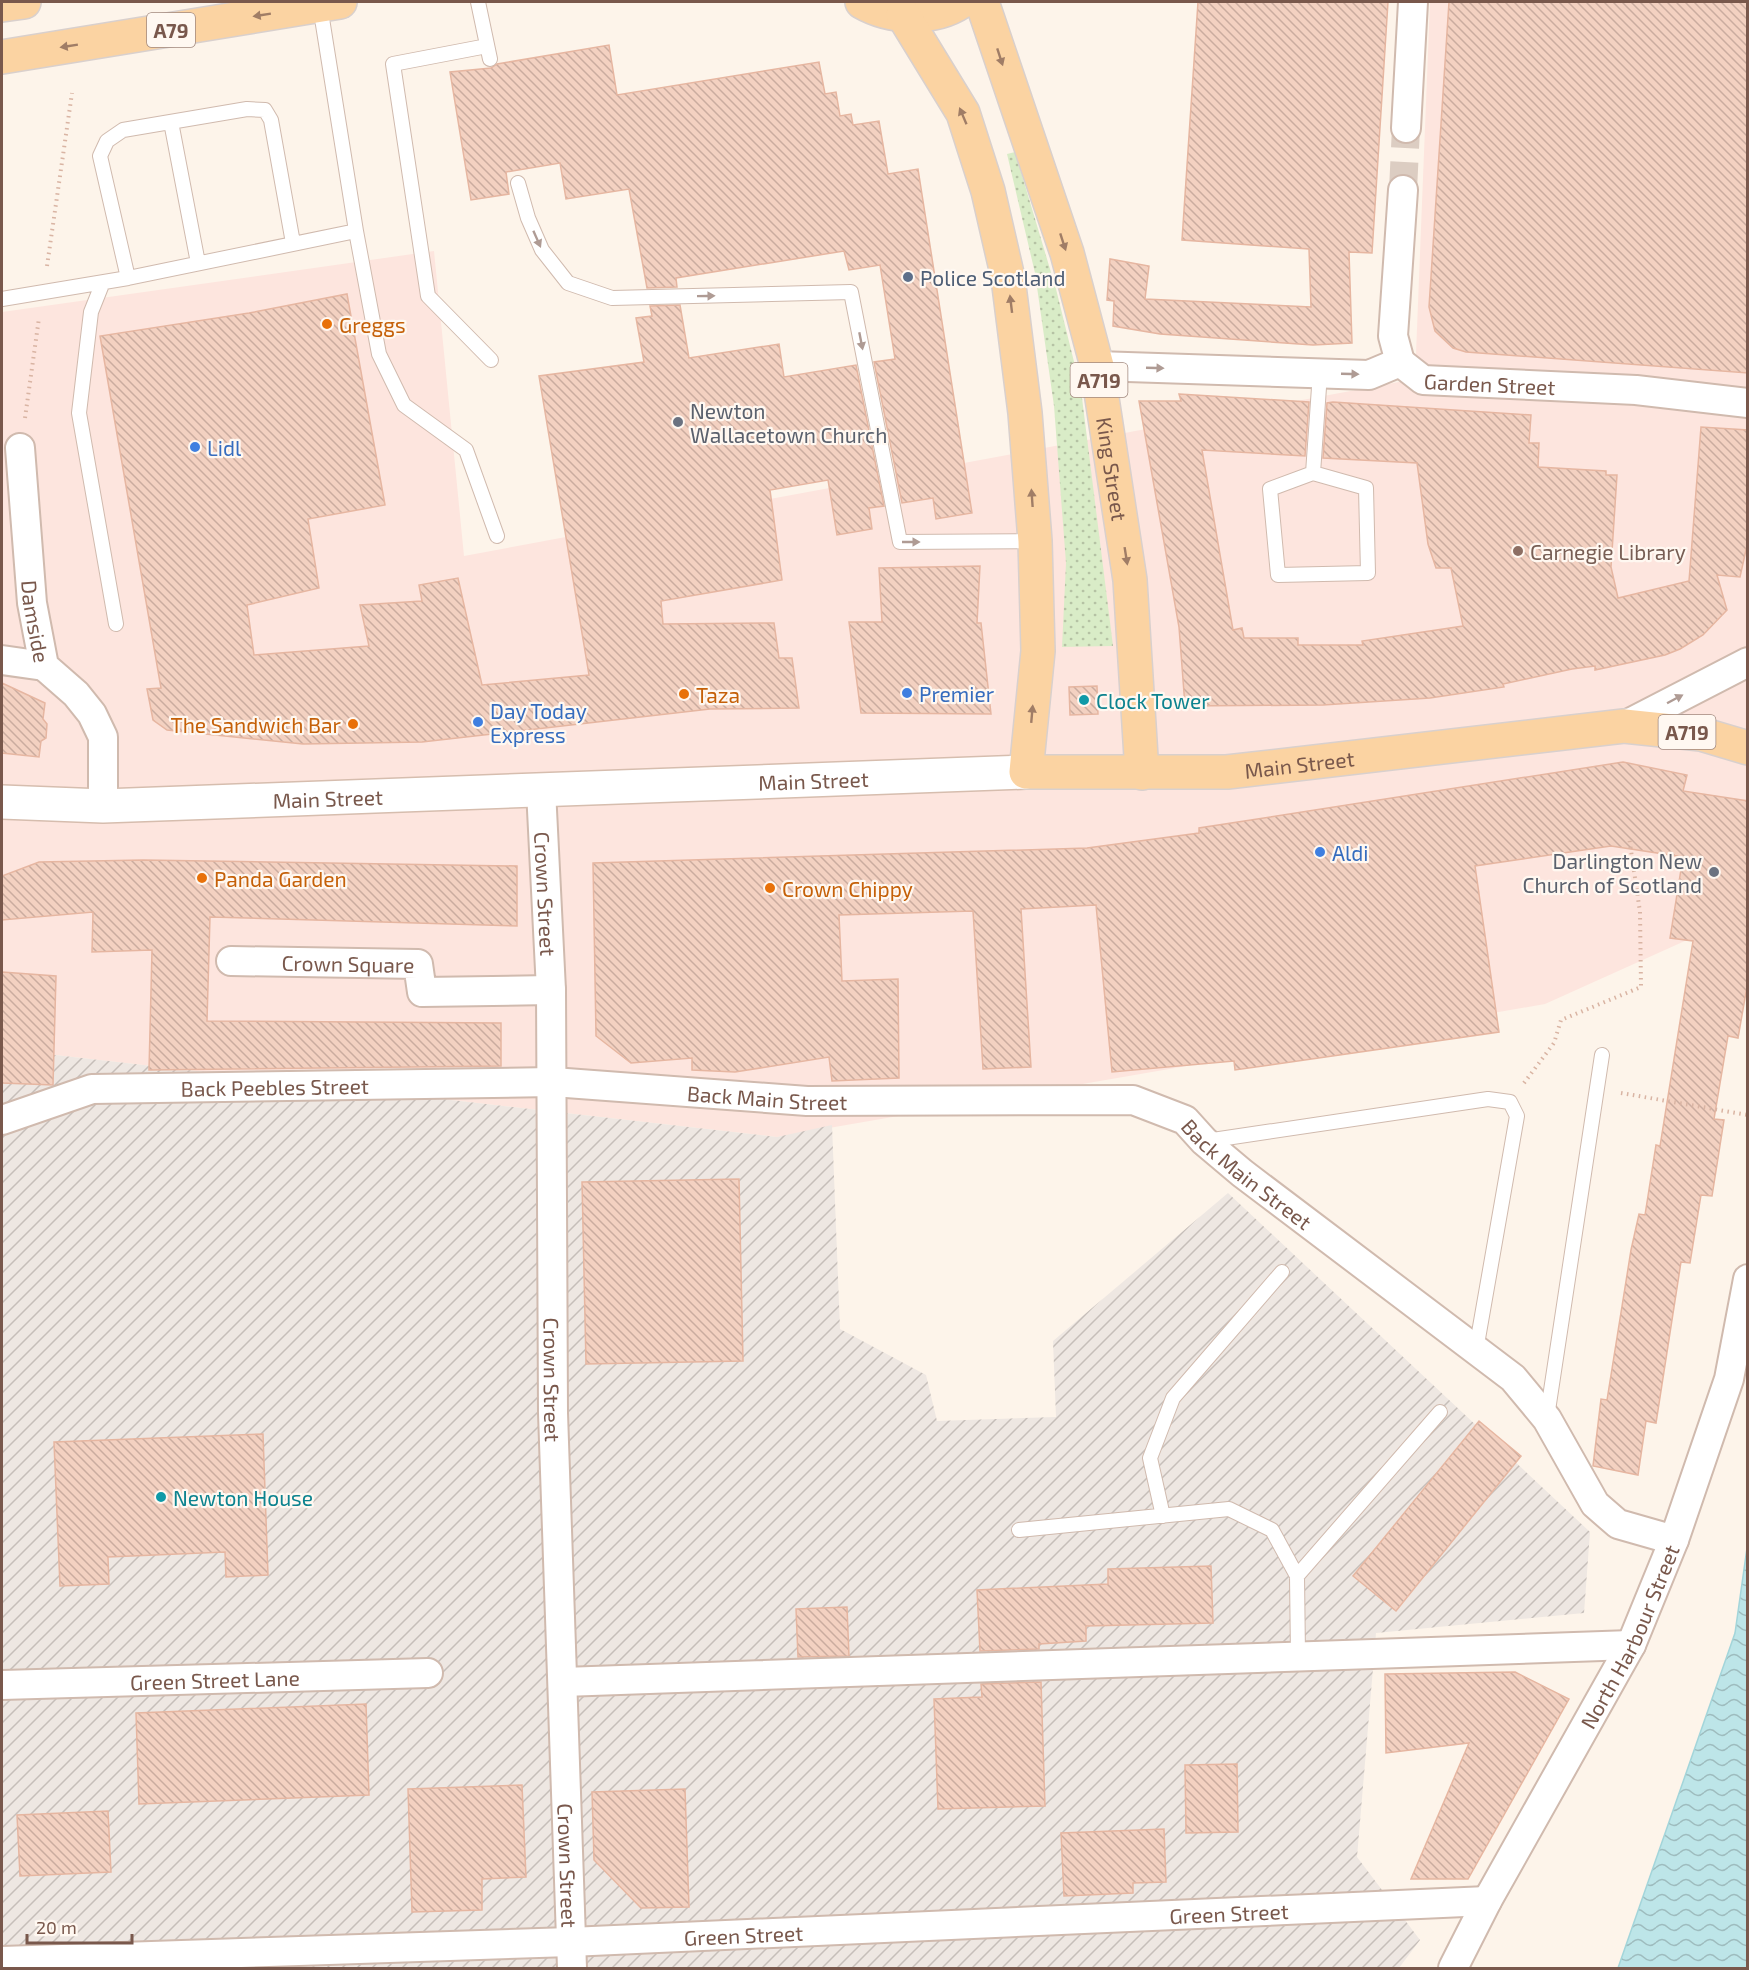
<svg xmlns="http://www.w3.org/2000/svg" width="1749" height="1970" font-family="'Exo 2',sans-serif">
<style>
.commercial{fill:#fde5de}
.industrial{fill:url(#industrial-furrows)}
.green{fill:url(#green-dots)}
.water{fill:url(#water-waves);stroke:#a3d5da;stroke-width:1.5}
.building{fill:url(#building-back-hatch);stroke:#e6b6a1;stroke-width:1.5}
.lines{fill:none;stroke-linecap:round;stroke-linejoin:round}
.street-tunnel{stroke:#dccdc2;stroke-width:28;stroke-dasharray:28 14;stroke-linecap:butt}
.lane-casing{stroke:#d0baae;stroke-width:16}
.street-casing{stroke:#d0baae;stroke-width:32}
.secondary-casing{stroke:#d6bdae;stroke-width:36}
.primary-casing{stroke:#d9d0cd;stroke-width:36}
.path{stroke:#d9b4a3;stroke-width:4;stroke-dasharray:1.5 4.5;stroke-linecap:butt}
.lane{stroke:#fff;stroke-width:14}
.street{stroke:#fff;stroke-width:28}
.secondary{stroke:#fff;stroke-width:33}
.primary{stroke:#fbd3a2;stroke-width:33}
.oneway{fill:#a07d66}
.oneway2{fill:#af9b94}
.service-dot{fill:#5c6f8a;stroke:#fff8f1;stroke-width:2}
.food-dot{fill:#e8710a;stroke:#fff8f1;stroke-width:2}
.worship-dot{fill:#6b7280;stroke:#fff8f1;stroke-width:2}
.shop-dot{fill:#3f7fe0;stroke:#fff8f1;stroke-width:2}
.education-dot{fill:#8d6e63;stroke:#fff8f1;stroke-width:2}
.culture-dot{fill:#0f9aa8;stroke:#fff8f1;stroke-width:2}
.labels{text-anchor:middle;dominant-baseline:central;stroke-width:4.5;stroke-linejoin:round;paint-order:stroke}
.shield{fill:#fff8f1;stroke:#a1887e;stroke-width:1.5}
.shield-label{font-size:20px;font-weight:bold;fill:#79584c}
.service-label{font-size:21px;fill:#4e5e75;stroke:#fff8f1;text-anchor:start}
.food-label{font-size:21px;fill:#c56008;stroke:#fff8f1;text-anchor:start}
.street-label{font-size:21px;fill:#79584c;stroke:#fff8f1}
.worship-label{font-size:21px;fill:#5b616d;stroke:#fff8f1;text-anchor:start}
.shop-label{font-size:21px;fill:#366cbe;stroke:#fff8f1;text-anchor:start}
.education-label{font-size:21px;fill:#785e54;stroke:#fff8f1;text-anchor:start}
.culture-label{font-size:21px;fill:#0d838f;stroke:#fff8f1;text-anchor:start}
</style>
<defs>
<pattern id="industrial-furrows" width="10" height="10" patternUnits="userSpaceOnUse" patternTransform="scale(1.5)"><rect width="10" height="10" fill="#eee7e2"/><path d="M-1 1l2-2M0 10L10 0M9 11l2-2" fill="none" stroke="#c6beb9"/></pattern>
<pattern id="green-dots" width="8" height="8" patternUnits="userSpaceOnUse" patternTransform="scale(1.5)"><rect width="8" height="8" fill="#d9ecc7"/><path d="M2 2h.1M6 6h.1" fill="none" stroke="#b5c2a4" stroke-width="1.8" stroke-linecap="round"/></pattern>
<pattern id="water-waves" width="16" height="10" patternUnits="userSpaceOnUse" patternTransform="scale(1.5)"><rect width="16" height="10" fill="#bde5e8"/><path d="M0 5q4-4 8 0t8 0" fill="none" stroke="#9ebcbe"/></pattern>
<pattern id="building-back-hatch" width="6" height="6" patternUnits="userSpaceOnUse" patternTransform="scale(1.5)"><rect width="6" height="6" fill="#f3d1c1"/><path d="M-1 5l2 2M0 0l6 6M5-1l2 2" fill="none" stroke="#caac9f"/></pattern>
</defs>
<rect width="100%" height="100%" fill="#fdf4ea"/>
<path class="commercial" d="M 1430,2 L 1747,2 L 1747,913 L 1545,1004 L 777,1137 L 2,1049 L 2,312 L 434,251 L 464,556 L 1415,379 Z"/>
<path class="industrial" d="M 2,1049 L 777,1137 L 832,1125 L 840,1329 L 926,1375 L 937,1421 L 1056,1417 L 1053,1341 L 1228,1193 L 1590,1532 L 1584,1613 L 1376,1633 L 1357,1857 L 1420,1940 L 1399,1968 L 2,1968 Z"/>
<path class="green" d="M 1015,152 L 1056,289 L 1081,390 L 1113,646 L 1062,647 L 1066,563 L 1054,406 L 1035,273 L 1007,154 Z"/>
<path class="water" d="M 1747,1548 L 1747,1968 L 1618,1968 L 1735,1633 Z"/>
<path class="building" d="M 1198,2 L 1388,2 L 1372,253 L 1349,252 L 1352,343 L 1313,345 L 1160,334 L 1113,326 L 1114,301 L 1107,300 L 1110,259 L 1149,266 L 1145,299 L 1311,307 L 1309,249 L 1182,240 Z
M 1449,2 L 1748,2 L 1748,373 L 1466,352 L 1453,348 L 1435,331 L 1429,307 Z
M 609,45 L 617,95 L 819,62 L 825,94 L 836,92 L 840,116 L 851,114 L 853,125 L 879,121 L 888,174 L 918,169 L 972,513 L 936,519 L 933,498 L 902,503 L 874,362 L 895,359 L 880,265 L 849,270 L 844,251 L 676,278 L 677,287 L 647,288 L 629,189 L 566,199 L 560,163 L 506,172 L 509,194 L 471,200 L 450,72 L 491,68 L 497,64 Z
M 347,294 L 385,505 L 308,519 L 319,588 L 247,605 L 254,655 L 369,646 L 360,605 L 422,601 L 419,585 L 458,578 L 482,685 L 589,675 L 539,376 L 644,362 L 636,318 L 652,316 L 650,306 L 680,305 L 689,358 L 779,344 L 784,377 L 856,365 L 884,506 L 869,508 L 872,529 L 837,535 L 828,480 L 770,490 L 782,580 L 661,601 L 663,624 L 774,623 L 779,658 L 792,658 L 799,708 L 710,709 L 422,742 L 303,744 L 167,730 L 153,720 L 147,689 L 161,688 L 100,336 L 249,313 Z
M 1179,394 L 1309,402 L 1305,456 L 1202,450 L 1233,630 L 1242,628 L 1244,638 L 1298,638 L 1298,645 L 1363,645 L 1362,641 L 1463,626 L 1451,568 L 1436,568 L 1428,544 L 1417,463 L 1323,458 L 1327,403 L 1333,402 L 1531,415 L 1529,443 L 1539,443 L 1538,467 L 1606,471 L 1606,475 L 1617,475 L 1611,567 L 1618,598 L 1689,581 L 1701,427 L 1748,430 L 1748,541 L 1740,577 L 1717,575 L 1727,610 L 1703,635 L 1680,649 L 1665,655 L 1595,670 L 1595,666 L 1572,669 L 1503,684 L 1504,687 L 1430,698 L 1323,705 L 1185,706 L 1179,627 L 1139,401 L 1181,401 Z
M 980,566 L 977,623 L 981,623 L 991,714 L 861,713 L 849,622 L 882,622 L 879,568 Z
M 2,683 L 45,703 L 43,719 L 47,724 L 46,738 L 41,741 L 39,757 L 2,753 Z
M 1097,686 L 1098,714 L 1070,715 L 1069,687 Z
M 1623,762 L 1687,775 L 1683,791 L 1748,801 L 1748,981 L 1738,1038 L 1728,1036 L 1714,1119 L 1724,1120 L 1712,1196 L 1701,1195 L 1690,1263 L 1681,1262 L 1656,1423 L 1646,1421 L 1638,1475 L 1593,1466 L 1601,1399 L 1607,1400 L 1631,1250 L 1639,1214 L 1645,1215 L 1656,1145 L 1660,1146 L 1693,941 L 1670,938 L 1683,857 L 1611,846 L 1475,866 L 1499,1032 L 1235,1070 L 1234,1061 L 1112,1072 L 1096,905 L 1021,909 L 1031,1067 L 983,1069 L 973,911 L 839,915 L 842,981 L 898,979 L 899,1078 L 832,1081 L 829,1057 L 735,1072 L 692,1070 L 692,1058 L 631,1063 L 596,1036 L 593,863 L 1087,848 L 1199,833 L 1199,828 Z
M 143,860 L 517,866 L 517,926 L 210,917 L 207,1021 L 501,1023 L 501,1066 L 149,1070 L 152,950 L 92,952 L 93,912 L 2,920 L 2,876 L 39,862 Z
M 2,972 L 56,976 L 53,1085 L 2,1083 Z
M 739,1179 L 743,1361 L 586,1364 L 582,1182 Z
M 1479,1421 L 1521,1456 L 1396,1611 L 1353,1576 Z
M 263,1434 L 268,1575 L 226,1577 L 225,1552 L 108,1557 L 109,1584 L 60,1586 L 54,1442 Z
M 1211,1566 L 1213,1623 L 1086,1626 L 1086,1641 L 1039,1644 L 1039,1649 L 980,1651 L 977,1590 L 1108,1584 L 1108,1569 Z
M 847,1607 L 849,1656 L 798,1657 L 796,1609 Z
M 1515,1672 L 1569,1699 L 1468,1879 L 1411,1879 L 1469,1743 L 1386,1753 L 1385,1674 Z
M 1041,1682 L 1045,1806 L 938,1809 L 934,1699 L 982,1697 L 981,1684 Z
M 366,1704 L 369,1795 L 139,1804 L 136,1713 Z
M 1237,1764 L 1238,1832 L 1186,1833 L 1185,1765 Z
M 522,1785 L 526,1877 L 482,1879 L 482,1910 L 412,1912 L 408,1789 Z
M 685,1789 L 689,1907 L 641,1908 L 594,1860 L 592,1792 Z
M 108,1811 L 111,1872 L 20,1876 L 17,1815 Z
M 1164,1829 L 1166,1882 L 1133,1883 L 1133,1893 L 1064,1896 L 1061,1833 Z"/>
<g class="lines">
<path class="street-tunnel" d="M 1403,190 L 1406,128"/>
<g class="lane-casing">
<path id="lane" d="M 478,2 L 490,59
M 487,46 L 393,64 L 428,296 L 491,360
M 171,122 L 198,263
M 518,183 L 528,218 L 542,250 L 568,283 L 612,298 L 851,292 L 900,542 L 1035,541
M 356,231 L 379,354 L 404,405 L 466,450 L 497,536
M 293,243 L 271,120 L 265,110 L 247,109 L 123,130 L 107,141 L 100,156 L 128,278 L 356,231 L 320,6
M 103,282 L 91,312 L 79,413 L 116,624
M 2,299 L 128,278
M 1313,473 L 1366,488 L 1368,573 L 1278,575 L 1270,489 L 1313,473 L 1320,373
M 1206,1141 L 1488,1099 L 1510,1102 L 1517,1116 L 1476,1350
M 1547,1417 L 1602,1055
M 1163,1516 L 1150,1458 L 1173,1398 L 1282,1272
M 1019,1530 L 1229,1509 L 1272,1530 L 1297,1576 L 1298,1656
M 1297,1576 L 1440,1412"/>
</g>
<g class="street-casing">
<g id="street">
<path d="M 1406,128 L 1413,2"/>
<path id="s1" d="M 1400,362 L 1423,380 L 1636,390 L 1748,403"/>
<path d="M 1400,362 L 1393,336 L 1403,190"/>
<path d="M 1097,366 L 1369,375 L 1400,362"/>
<path id="s2" d="M 20,448 L 32,603 L 44,666 L 76,694 L 92,714 L 103,737 L 103,806"/>
<path d="M 2,660 L 44,666"/>
<path d="M 1624,726 L 1748,662"/>
<path id="s3" d="M 541,790 L 551,990 L 553,1413 L 572,1968"/>
<path id="s4" d="M 231,961 L 418,964 L 422,992 L 551,990"/>
<path id="s5" d="M 2,1120 L 92,1089 L 553,1082 L 807,1101 L 1133,1100 L 1185,1120 L 1204,1141 L 1242,1173 L 1513,1378 L 1547,1419 L 1595,1504 L 1618,1524 L 1674,1540"/>
<path d="M 563,1682 L 1631,1645"/>
<path id="s6" d="M 2,1685 L 428,1673"/>
<path id="s7" d="M 2,1961 L 570,1942 L 1487,1901"/>
<path id="s8" d="M 1453,1968 L 1487,1901 L 1631,1645 L 1674,1540 L 1729,1379 L 1748,1279"/>
</g>
</g>
<g class="secondary-casing">
<g id="secondary">
<path id="s9" d="M 2,802 L 103,806 L 1026,772"/>
</g>
</g>
<g class="primary-casing">
<g id="primary">
<path d="M 862,2 C 890,18 932,21 961,2"/>
<path id="s10" d="M 982,2 L 1067,253 L 1097,366 L 1130,580 L 1142,773"/>
<path d="M 2,5 L 24,2"/>
<path id="s11" d="M 903,15 L 963,113 L 988,191 L 1008,278 L 1025,413 L 1035,541 L 1038,651 L 1026,772 L 1227,772 L 1624,726 L 1701,734 L 1748,748"/>
<path d="M 2,57 L 340,2"/>
</g>
</g>
<path class="path" d="M 47,266 L 72,93
M 25,418 L 39,318
M 1524,1083 L 1554,1043 L 1561,1020 L 1641,987 L 1640,912 L 1629,837
M 1621,1093 L 1748,1115"/>
<use href="#lane" class="lane"/>
<use href="#street" class="street"/>
<use href="#secondary" class="secondary"/>
<use href="#primary" class="primary"/>
</g>
<defs><path id="oneway-solid" d="M-6-.8H1V-3.2L6.5 0L1 3.2V.8H-6Z" transform="scale(1.5)"/></defs>
<g class="oneway">
<use href="#oneway-solid" transform="translate(262 15) rotate(171)"/>
<use href="#oneway-solid" transform="translate(69 46) rotate(171)"/>
<use href="#oneway-solid" transform="translate(1000 57) rotate(72)"/>
<use href="#oneway-solid" transform="translate(963 116) rotate(-113)"/>
<use href="#oneway-solid" transform="translate(1063 242) rotate(72)"/>
<use href="#oneway-solid" transform="translate(1011 304) rotate(-97)"/>
<use href="#oneway-solid" transform="translate(1032 498) rotate(-94)"/>
<use href="#oneway-solid" transform="translate(1126 556) rotate(81)"/>
<use href="#oneway-solid" transform="translate(1032 714) rotate(-85)"/>
</g>
<g class="oneway2">
<use href="#oneway-solid" transform="translate(537 239) rotate(66)"/>
<use href="#oneway-solid" transform="translate(706 296) rotate(-1)"/>
<use href="#oneway-solid" transform="translate(861 341) rotate(79)"/>
<use href="#oneway-solid" transform="translate(1155 368) rotate(2)"/>
<use href="#oneway-solid" transform="translate(1350 374) rotate(2)"/>
<use href="#oneway-solid" transform="translate(911 542)"/>
<use href="#oneway-solid" transform="translate(1675 699) rotate(-28)"/>
</g>
<circle class="service-dot" cx="908" cy="277" r="6"/>
<g class="food-dot">
<circle cx="327" cy="324" r="6"/>
<circle cx="684" cy="694" r="6"/>
<circle cx="353" cy="724" r="6"/>
<circle cx="202" cy="878" r="6"/>
<circle cx="770" cy="888" r="6"/>
</g>
<g class="worship-dot">
<circle cx="678" cy="422" r="6"/>
<circle cx="1714" cy="872" r="6"/>
</g>
<g class="shop-dot">
<circle cx="195" cy="447" r="6"/>
<circle cx="907" cy="693" r="6"/>
<circle cx="478" cy="722" r="6"/>
<circle cx="1320" cy="852" r="6"/>
</g>
<circle class="education-dot" cx="1518" cy="551" r="6"/>
<g class="culture-dot">
<circle cx="1084" cy="700" r="6"/>
<circle cx="161" cy="1497" r="6"/>
</g>
<g class="labels">
<g class="shield">
<rect x="147" y="13" width="48" height="34" rx="4.5"/>
<rect x="1070.5" y="363" width="57" height="34" rx="4.5"/>
<rect x="1658.5" y="715" width="57" height="34" rx="4.5"/>
</g>
<g class="shield-label">
<text x="171" y="30">A79</text>
<text x="1099" y="380">A719</text>
<text x="1687" y="732">A719</text>
</g>
<g class="service-label">
<text x="920" y="277">Police Scotland</text>
</g>
<g class="food-label">
<text x="339" y="324">Greggs</text>
<text x="696" y="694">Taza</text>
<text x="341" y="724" text-anchor="end">The Sandwich Bar</text>
<text x="214" y="878">Panda Garden</text>
<text x="782" y="888">Crown Chippy</text>
</g>
<g class="street-label">
<text stroke="none"><textPath href="#s1" startOffset="96">Garden Street</textPath></text>
<text stroke="none"><textPath href="#s10" startOffset="486">King Street</textPath></text>
<text stroke="none"><textPath href="#s2" startOffset="174">Damside</textPath></text>
<text stroke="none"><textPath href="#s11" startOffset="1056">Main Street</textPath></text>
<text stroke="none"><textPath href="#s9" startOffset="812">Main Street</textPath></text>
<text stroke="none"><textPath href="#s9" startOffset="326">Main Street</textPath></text>
<text stroke="none"><textPath href="#s3" startOffset="104">Crown Street</textPath></text>
<text stroke="none"><textPath href="#s4" startOffset="117">Crown Square</textPath></text>
<text stroke="none"><textPath href="#s5" startOffset="278">Back Peebles Street</textPath></text>
<text stroke="none"><textPath href="#s5" startOffset="771">Back Main Street</textPath></text>
<text stroke="none"><textPath href="#s5" startOffset="1275">Back Main Street</textPath></text>
<text stroke="none"><textPath href="#s3" startOffset="590">Crown Street</textPath></text>
<text stroke="none"><textPath href="#s8" startOffset="376">North Harbour Street</textPath></text>
<text stroke="none"><textPath href="#s6" startOffset="213">Green Street Lane</textPath></text>
<text stroke="none"><textPath href="#s3" startOffset="1076">Crown Street</textPath></text>
<text stroke="none"><textPath href="#s7" startOffset="1228">Green Street</textPath></text>
<text stroke="none"><textPath href="#s7" startOffset="742">Green Street</textPath></text>
</g>
<g class="worship-label">
<text x="690" y="410">Newton<tspan x="690" dy="24">Wallacetown Church</tspan></text>
<text x="1702" y="860" text-anchor="end">Darlington New<tspan x="1702" dy="24">Church of Scotland</tspan></text>
</g>
<g class="shop-label">
<text x="207" y="447">Lidl</text>
<text x="919" y="693">Premier</text>
<text x="490" y="710">Day Today<tspan x="490" dy="24">Express</tspan></text>
<text x="1332" y="852">Aldi</text>
</g>
<g class="education-label">
<text x="1530" y="551">Carnegie Library</text>
</g>
<g class="culture-label">
<text x="1096" y="700">Clock Tower</text>
<text x="173" y="1497">Newton House</text>
</g>
</g>
<rect width="1749" height="1970" fill="none" stroke="#79584c" stroke-width="6"/>
<path d="M27 1934v9h105v-9" fill="none" stroke="#79584c" stroke-width="3"/>
<text x="36" y="1934" font-size="18" fill="#79584c" stroke="#fff8f1" stroke-width="4.5" paint-order="stroke">20 m</text>
</svg>
